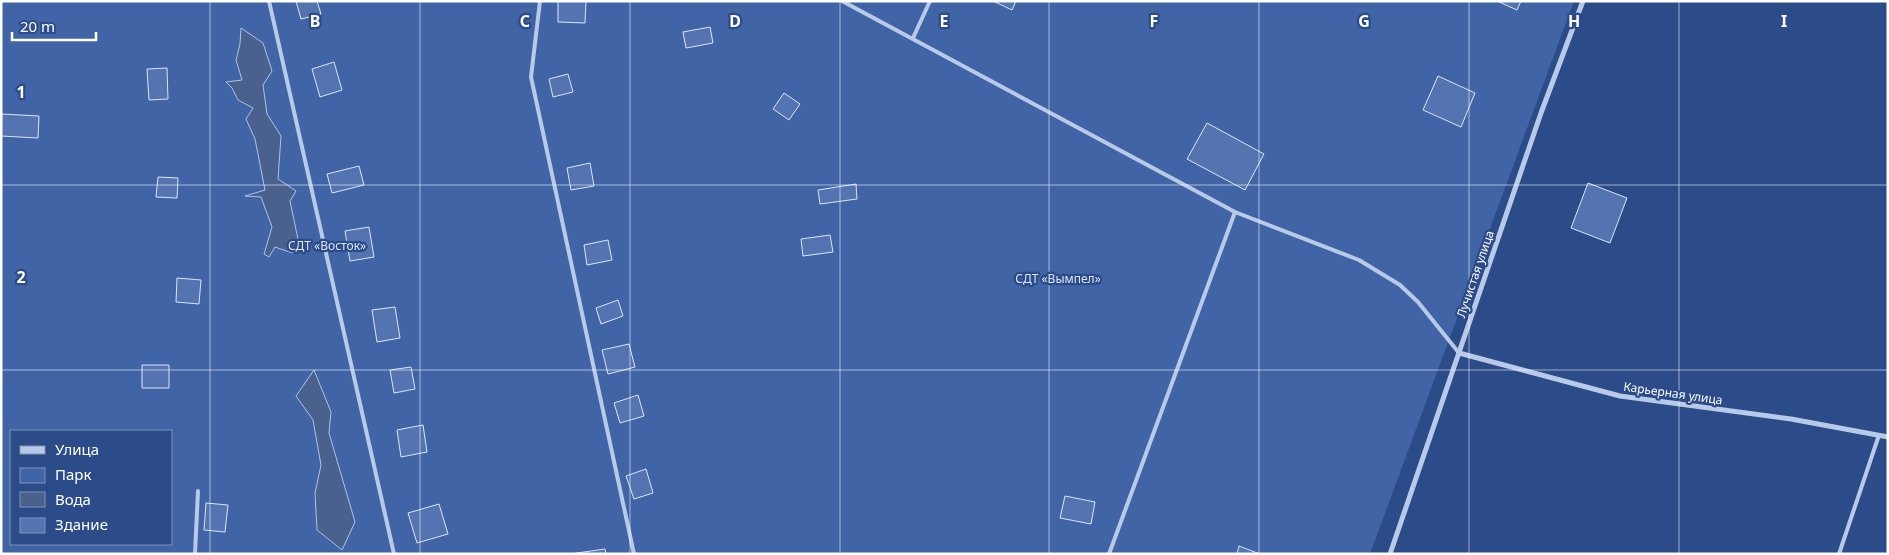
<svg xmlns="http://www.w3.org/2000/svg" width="1889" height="555" font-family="'Noto Sans',sans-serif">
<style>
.green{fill:#4064a5;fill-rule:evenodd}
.water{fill:#4a618d;stroke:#aec3e8}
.building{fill:#5374b0;stroke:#dce6f7}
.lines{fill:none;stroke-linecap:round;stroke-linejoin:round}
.lane{stroke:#b9cae8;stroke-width:4}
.street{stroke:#b9cae8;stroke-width:5}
.grid{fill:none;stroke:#fff;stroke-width:1;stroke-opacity:0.55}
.labels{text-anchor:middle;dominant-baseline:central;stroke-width:4.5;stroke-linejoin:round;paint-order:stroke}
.park-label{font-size:12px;fill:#dce6f7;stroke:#2b4b89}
.street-label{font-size:12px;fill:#fff;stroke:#2b4b89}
.grid-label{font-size:16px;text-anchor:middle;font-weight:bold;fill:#fff;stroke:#2b4b89;stroke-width:4.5;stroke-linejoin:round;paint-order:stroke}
</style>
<rect width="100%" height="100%" fill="#2b4b89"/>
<path class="green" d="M 1,1 L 1574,1 L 1370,554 L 1,554 ZM 11,431 L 171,431 L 171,544 L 11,544 Z"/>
<path class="water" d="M 241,28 L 263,43 L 272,71 L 263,85 L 267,114 L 281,136 L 278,179 L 296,191 L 290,201 L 300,249 L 292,253 L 275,247 L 269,257 L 264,254 L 272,227 L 261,197 L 245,196 L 265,190 L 255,139 L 246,119 L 253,108 L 238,100 L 232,88 L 226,82 L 242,80 L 236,60 L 240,44 Z
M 314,370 L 331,412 L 329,433 L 355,522 L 342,550 L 317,530 L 315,493 L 321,465 L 313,420 L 296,396 Z"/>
<path class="building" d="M 296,1 L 317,1 L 321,14 L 301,19 Z
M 558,1 L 586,1 L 585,23 L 558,22 Z
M 993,1 L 1016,1 L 1012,10 Z
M 1497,1 L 1521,1 L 1517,10 Z
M 710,27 L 713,43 L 686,48 L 683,32 Z
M 334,62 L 342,90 L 320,97 L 312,69 Z
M 167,68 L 168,99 L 149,100 L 147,69 Z
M 568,74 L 573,92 L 553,97 L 549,79 Z
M 1438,76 L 1475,93 L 1461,127 L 1423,110 Z
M 784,93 L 800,104 L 789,120 L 773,109 Z
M 2,114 L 39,116 L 38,138 L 1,136 Z
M 1207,123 L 1264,154 L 1245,190 L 1187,159 Z
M 590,163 L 594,186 L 571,190 L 567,168 Z
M 359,166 L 364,185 L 332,193 L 327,174 Z
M 158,177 L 178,178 L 177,198 L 156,197 Z
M 1588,183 L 1627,198 L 1610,243 L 1571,228 Z
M 856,184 L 857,199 L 820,204 L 818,190 Z
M 369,227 L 374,257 L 350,261 L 345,231 Z
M 830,235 L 833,252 L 803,256 L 801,239 Z
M 608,240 L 612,260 L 587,265 L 584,245 Z
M 177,278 L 201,280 L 199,304 L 176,302 Z
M 618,300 L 623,316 L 601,324 L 596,308 Z
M 395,307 L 400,338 L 377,342 L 372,310 Z
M 629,344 L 635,367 L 608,374 L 602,350 Z
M 142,365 L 169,365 L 169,388 L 142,388 Z
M 411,367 L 415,389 L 394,393 L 390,370 Z
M 638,395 L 644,416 L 620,423 L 614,403 Z
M 423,425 L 427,452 L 401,457 L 397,430 Z
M 646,469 L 653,493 L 634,499 L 626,476 Z
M 1065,496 L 1095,502 L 1091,524 L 1060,518 Z
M 206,503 L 228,505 L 225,532 L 204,530 Z
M 439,504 L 448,534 L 417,543 L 408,513 Z
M 1239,546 L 1260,554 L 1237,554 Z
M 605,549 L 606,554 L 570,554 Z"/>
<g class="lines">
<path class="lane" d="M 269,1 L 394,554
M 540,1 L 531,77 L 634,554
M 842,1 L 1235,212 L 1359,260 L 1400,285 L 1418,302 L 1459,353
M 913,38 L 930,1
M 195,554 L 198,491
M 1109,554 L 1235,212
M 1839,554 L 1879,435"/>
<path class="street" d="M 1459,353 L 1620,396 L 1791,419 L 1888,437
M 1390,554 L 1541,113 L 1583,1"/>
</g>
<path class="grid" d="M 210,1 L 210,554M 420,1 L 420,554M 630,1 L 630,554M 840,1 L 840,554M 1049,1 L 1049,554M 1259,1 L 1259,554M 1469,1 L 1469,554M 1679,1 L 1679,554M 1,185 L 1888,185M 1,370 L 1888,370"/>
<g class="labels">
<g class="park-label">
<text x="327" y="245">СДТ «Восток»</text>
<text x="1058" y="278">СДТ «Вымпел»</text>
</g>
<g class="street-label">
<text transform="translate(1475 274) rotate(-71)">Лучистая улица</text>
<text transform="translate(1673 393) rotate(8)">Карьерная улица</text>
</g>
</g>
<g class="grid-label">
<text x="315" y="27">B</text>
<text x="525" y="27">C</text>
<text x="735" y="27">D</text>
<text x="944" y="27">E</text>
<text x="1154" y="27">F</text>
<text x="1364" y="27">G</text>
<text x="1574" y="27">H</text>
<text x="1784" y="27">I</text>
<text x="21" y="98">1</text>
<text x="21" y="283">2</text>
</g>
<rect width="1889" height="555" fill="none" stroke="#ffffff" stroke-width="5"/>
<rect x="10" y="430" width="162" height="115" fill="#2b4b89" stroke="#8093b8"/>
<rect x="20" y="446" width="25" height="8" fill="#b9cae8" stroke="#8093b8"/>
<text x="55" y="455" font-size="15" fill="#ffffff">Улица</text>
<rect x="20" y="468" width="25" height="15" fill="#4064a5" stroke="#8093b8"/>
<text x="55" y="480" font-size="15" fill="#ffffff">Парк</text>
<rect x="20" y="492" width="25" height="15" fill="#4a618d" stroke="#8093b8"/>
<text x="55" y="505" font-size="15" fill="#ffffff">Вода</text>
<rect x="20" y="518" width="25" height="15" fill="#5374b0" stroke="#8093b8"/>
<text x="55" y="530" font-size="15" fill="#ffffff">Здание</text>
<path d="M12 32v8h84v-8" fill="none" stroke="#ffffff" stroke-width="2.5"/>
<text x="20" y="32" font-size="15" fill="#ffffff" stroke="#2b4b89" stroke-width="4" paint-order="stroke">20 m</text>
</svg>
